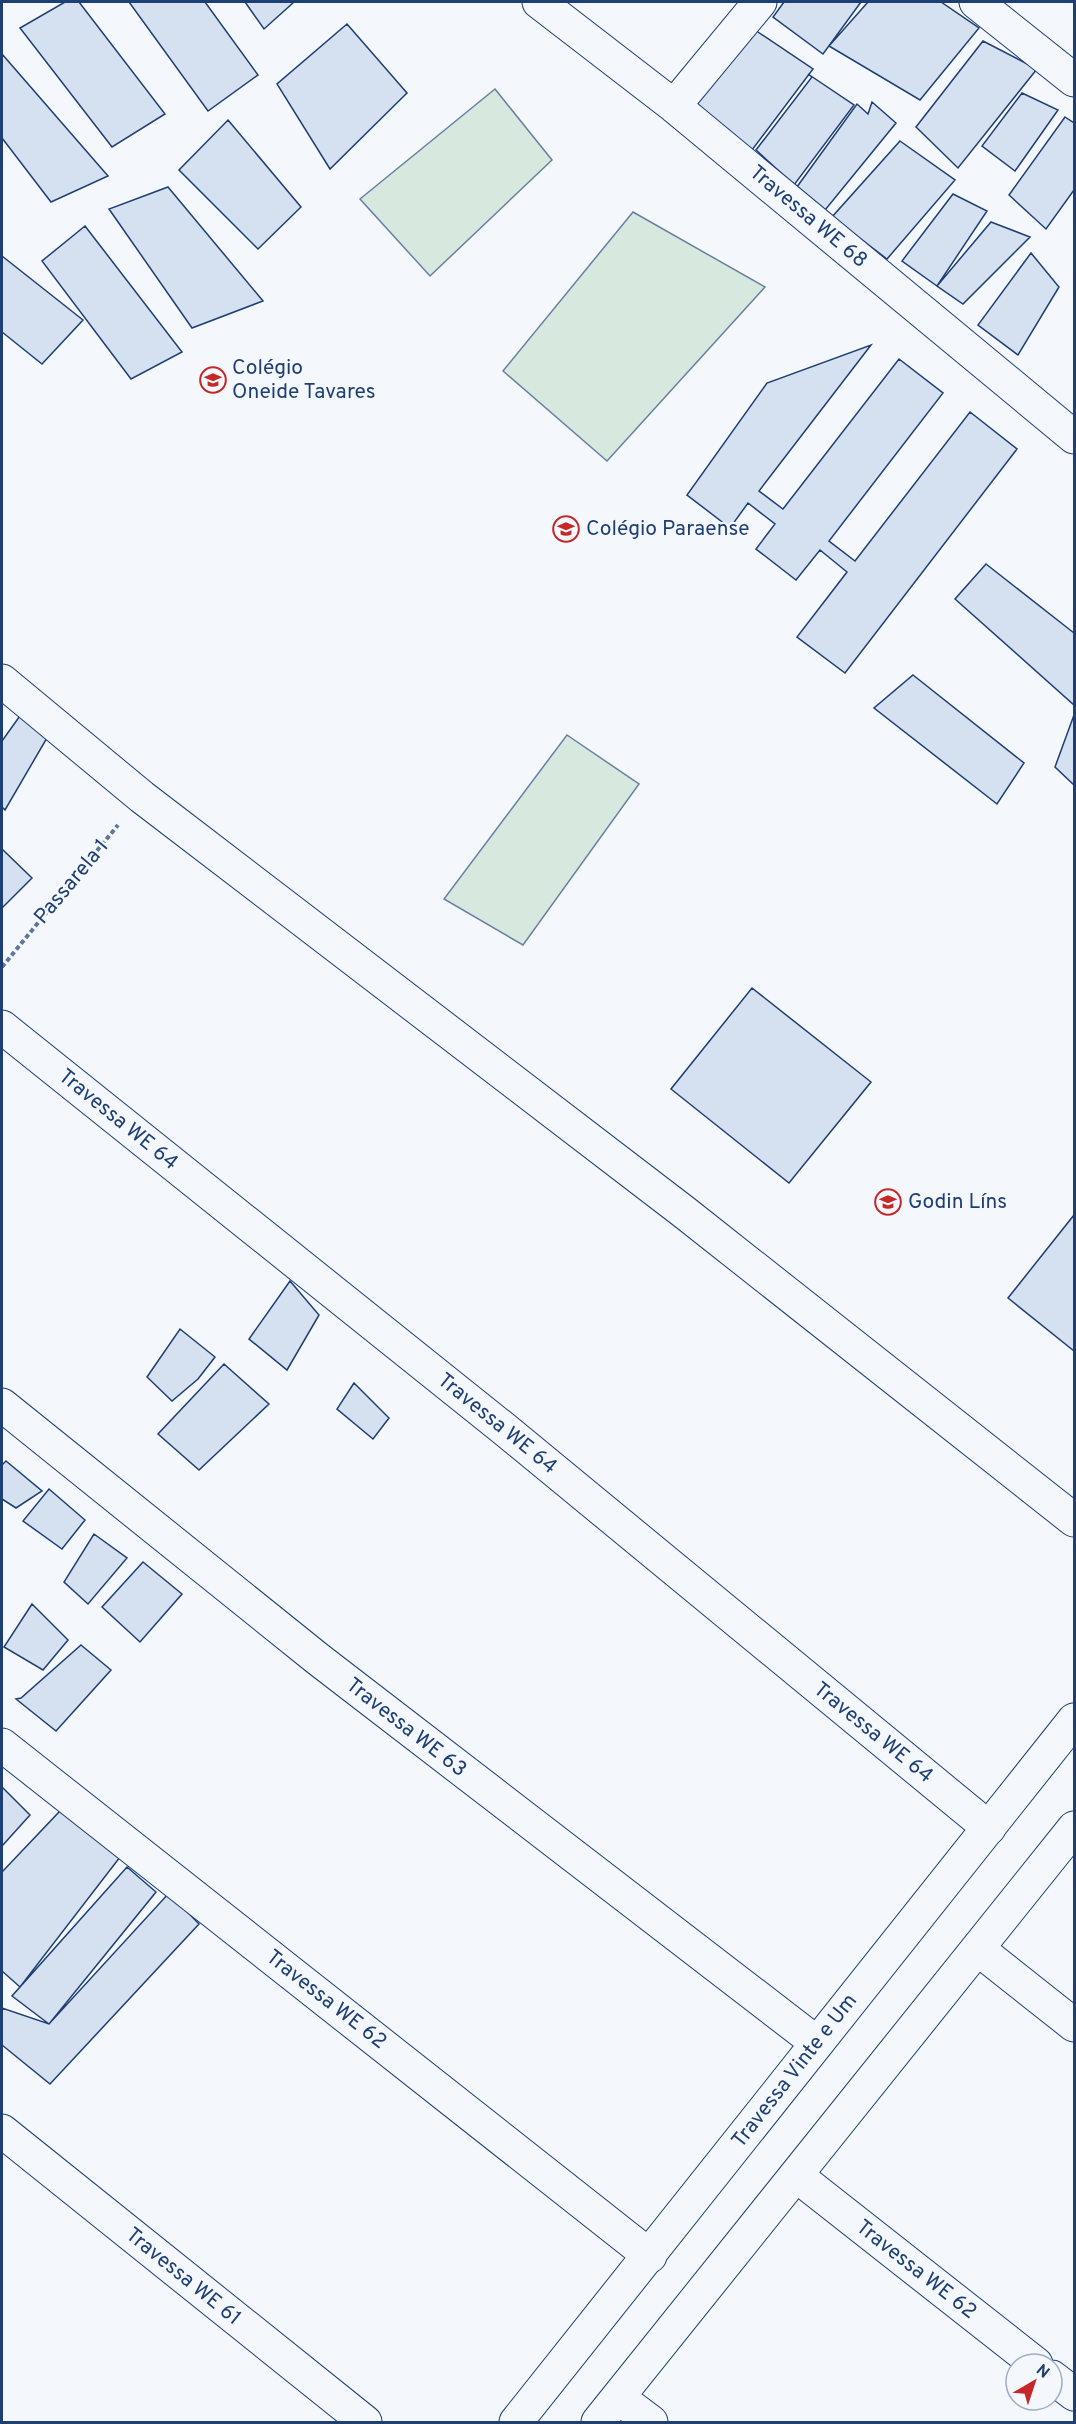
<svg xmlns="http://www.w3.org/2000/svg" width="1076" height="2424" font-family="Overpass,sans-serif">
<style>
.green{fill:#d7e8df;stroke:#687fa3;stroke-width:1.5}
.building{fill:#d5e0f0;stroke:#1d3f73;stroke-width:1.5}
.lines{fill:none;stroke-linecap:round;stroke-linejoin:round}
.minor-casing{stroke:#1d3f73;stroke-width:35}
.major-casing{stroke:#1d3f73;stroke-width:35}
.path{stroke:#5e769c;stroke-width:4;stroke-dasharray:4.5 3;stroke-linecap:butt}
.minor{stroke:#f4f7fb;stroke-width:33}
.major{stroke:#f4f7fb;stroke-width:33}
.labels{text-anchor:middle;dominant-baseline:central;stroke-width:4.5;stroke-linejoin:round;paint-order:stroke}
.street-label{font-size:21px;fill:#1d3f73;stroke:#f4f7fb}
.poi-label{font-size:21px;fill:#1d3f73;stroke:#f4f7fb;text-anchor:start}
</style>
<rect width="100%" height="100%" fill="#f4f7fb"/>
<path class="green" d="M 495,89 L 552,160 L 430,276 L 360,199 Z
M 633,212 L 765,287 L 607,461 L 503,371 Z
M 567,735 L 639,784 L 523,945 L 444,899 Z"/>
<path class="building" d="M 65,2 L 79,2 L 165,114 L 112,147 L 20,28 Z
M 129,2 L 205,2 L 258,75 L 208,111 Z
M 245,2 L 294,2 L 264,29 Z
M 784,2 L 861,2 L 823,54 L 773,17 Z
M 868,2 L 941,2 L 979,28 L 920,100 L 829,46 Z
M 347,24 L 407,93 L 330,169 L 277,84 Z
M 755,30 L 813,69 L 749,154 L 691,107 Z
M 983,41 L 1037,69 L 958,168 L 916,127 Z
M 2,54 L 108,176 L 51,202 L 2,138 Z
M 808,74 L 854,105 L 794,185 L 756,150 L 812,77 Z
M 1022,93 L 1058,110 L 1015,171 L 982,146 Z
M 872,102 L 896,123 L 821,215 L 794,191 L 857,104 L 868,114 Z
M 1065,117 L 1074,123 L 1074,190 L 1046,229 L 1009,195 Z
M 228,120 L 301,207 L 258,249 L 179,170 Z
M 900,141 L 955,180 L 887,259 L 832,217 Z
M 168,187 L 263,301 L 192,328 L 109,209 Z
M 953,194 L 987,211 L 937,286 L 902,261 Z
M 991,222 L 1030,237 L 963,304 L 937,286 Z
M 85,226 L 182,352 L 131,379 L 42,261 Z
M 1031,253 L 1059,287 L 1018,355 L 978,325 Z
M 2,256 L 83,320 L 42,364 L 2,332 Z
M 871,345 L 759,491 L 783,509 L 899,359 L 943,393 L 829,541 L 855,561 L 970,412 L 1017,449 L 845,673 L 797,637 L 847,572 L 820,550 L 796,580 L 756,549 L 775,524 L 748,503 L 730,528 L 687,495 L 767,383 Z
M 986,564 L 1074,633 L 1074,705 L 955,599 Z
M 913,675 L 1024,763 L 997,804 L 874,708 Z
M 27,706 L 58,719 L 5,810 L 2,807 L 2,741 Z
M 1074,715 L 1074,785 L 1055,767 Z
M 2,849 L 32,878 L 2,908 Z
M 752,988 L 871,1082 L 789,1183 L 671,1089 Z
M 1074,1215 L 1074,1351 L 1008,1298 Z
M 290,1281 L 319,1315 L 287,1370 L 249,1339 Z
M 180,1329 L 215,1357 L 198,1379 L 172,1401 L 147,1377 Z
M 224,1364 L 269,1404 L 199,1470 L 158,1434 Z
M 354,1383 L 389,1418 L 373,1439 L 337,1409 Z
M 6,1461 L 42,1491 L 16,1508 L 2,1499 L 2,1465 Z
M 49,1489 L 85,1520 L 62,1549 L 23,1521 Z
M 94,1534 L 127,1558 L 88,1604 L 64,1582 Z
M 143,1562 L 182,1594 L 140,1642 L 102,1607 Z
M 32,1604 L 68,1640 L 43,1670 L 4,1647 Z
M 81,1645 L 111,1670 L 56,1731 L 16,1699 L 21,1698 Z
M 2,1787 L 30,1815 L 2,1846 Z
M 60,1811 L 127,1848 L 20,1987 L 2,1971 L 2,1872 Z
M 127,1867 L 156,1892 L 49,2024 L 12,1996 Z
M 169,1893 L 199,1924 L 50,2084 L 2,2045 L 2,2008 L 49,2024 Z"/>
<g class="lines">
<g class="minor-casing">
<path id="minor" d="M 539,2 L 674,106 L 1074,437
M 976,2 L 1074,80
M 674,106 L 760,2
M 2,681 L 142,797 L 684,1212 L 1074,1520
M 2,1027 L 503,1428 L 989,1828
M 2,1405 L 318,1659 L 817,2043
M 2,1745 L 650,2256
M 978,1949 L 1074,2025
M 2,2131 L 365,2422
M 797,2176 L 1036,2364
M 1052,2377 L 1074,2394
M 619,2398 L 651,2422"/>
</g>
<g class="major-casing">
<path id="major" d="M 516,2422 L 1074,1720
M 598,2422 L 1074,1828"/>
</g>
<path class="path" d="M 2,967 L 118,825"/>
<use href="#minor" class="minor"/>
<use href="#major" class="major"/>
</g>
<defs>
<g id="school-ring" transform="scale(1.35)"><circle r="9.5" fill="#f4f7fb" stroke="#c62828" stroke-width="1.5"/><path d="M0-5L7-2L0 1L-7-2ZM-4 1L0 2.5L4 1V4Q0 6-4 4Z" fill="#c62828"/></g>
</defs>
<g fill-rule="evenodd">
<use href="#school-ring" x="213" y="380"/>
<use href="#school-ring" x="566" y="529"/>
<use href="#school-ring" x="888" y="1202"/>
</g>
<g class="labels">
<g class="street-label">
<text transform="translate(808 217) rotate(40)">Travessa WE 68</text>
<text transform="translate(72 882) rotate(-50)">Passarela 1</text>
<text transform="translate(118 1120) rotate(39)">Travessa WE 64</text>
<text transform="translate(497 1424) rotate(39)">Travessa WE 64</text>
<text transform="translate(406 1728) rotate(38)">Travessa WE 63</text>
<text transform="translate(873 1733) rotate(39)">Travessa WE 64</text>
<text transform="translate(326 2000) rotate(38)">Travessa WE 62</text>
<text transform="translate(795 2071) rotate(-52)">Travessa Vinte e Um</text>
<text transform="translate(916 2270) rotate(38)">Travessa WE 62</text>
<text transform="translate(183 2277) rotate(39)">Travessa WE 61</text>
</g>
<g class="poi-label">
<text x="232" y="368">Colégio<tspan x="232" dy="24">Oneide Tavares</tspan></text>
<text x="586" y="529">Colégio Paraense</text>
<text x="908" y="1202">Godin Líns</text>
</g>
</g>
<rect width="1076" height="2424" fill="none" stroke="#1d3f73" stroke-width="6"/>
<g transform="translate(1034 2382) rotate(39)"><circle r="28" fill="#f4f7fb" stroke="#9eadc5" stroke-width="1.5"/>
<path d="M0-4.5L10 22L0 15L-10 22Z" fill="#c62828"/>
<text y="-9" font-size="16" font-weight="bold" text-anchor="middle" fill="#1d3f73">N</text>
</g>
</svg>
